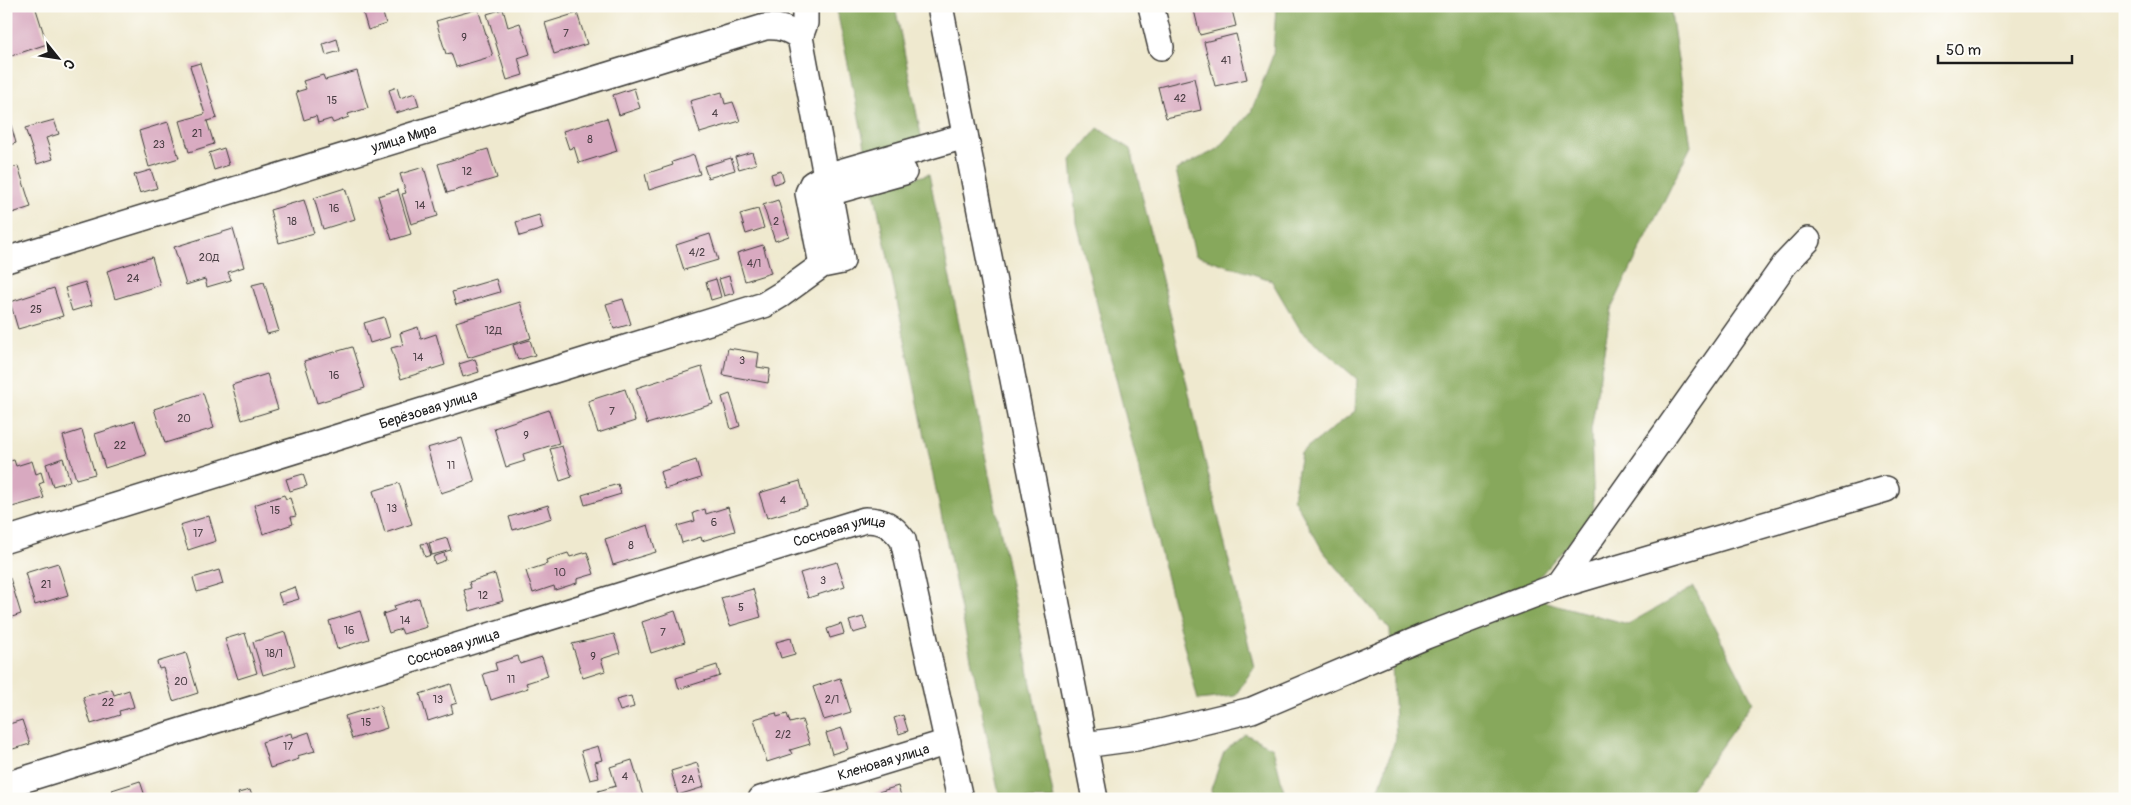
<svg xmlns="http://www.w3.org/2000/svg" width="2131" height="805" font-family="Pangolin,sans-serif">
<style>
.forest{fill:#87a85c;stroke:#52623c}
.building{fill:#d8a9c0}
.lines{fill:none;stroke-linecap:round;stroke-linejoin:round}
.minor-casing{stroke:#3c3b37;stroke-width:28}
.minor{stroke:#fff;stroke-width:25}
.labels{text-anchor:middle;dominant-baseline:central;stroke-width:4.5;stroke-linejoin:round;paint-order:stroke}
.number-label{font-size:11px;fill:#4b3f45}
.street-label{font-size:14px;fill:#1c1c1c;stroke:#fdfcf7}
</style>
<rect width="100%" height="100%" fill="#fdfcf7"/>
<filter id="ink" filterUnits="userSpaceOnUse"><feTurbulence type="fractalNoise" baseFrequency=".02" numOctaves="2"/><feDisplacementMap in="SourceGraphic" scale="10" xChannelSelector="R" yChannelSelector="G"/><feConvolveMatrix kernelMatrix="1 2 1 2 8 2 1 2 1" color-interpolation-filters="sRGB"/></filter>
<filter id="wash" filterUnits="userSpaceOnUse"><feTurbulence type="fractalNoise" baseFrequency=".0096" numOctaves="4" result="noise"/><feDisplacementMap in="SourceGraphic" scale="20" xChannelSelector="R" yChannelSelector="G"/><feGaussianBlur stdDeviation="1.12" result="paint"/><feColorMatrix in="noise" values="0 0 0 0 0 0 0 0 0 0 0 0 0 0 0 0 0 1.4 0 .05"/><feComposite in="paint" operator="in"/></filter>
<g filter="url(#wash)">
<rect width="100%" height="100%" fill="#efe9cf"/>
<path class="forest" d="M 836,6 L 895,6 L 922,140 L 867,156 Z
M 1276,6 L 1670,6 L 1691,146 L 1611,309 L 1591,430 L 1594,514 L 1533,584 L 1546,602 L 1628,624 L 1694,587 L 1753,702 L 1688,793 L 1667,799 L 1370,799 L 1380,786 L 1396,737 L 1390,630 L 1323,551 L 1293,498 L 1301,453 L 1355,411 L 1357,379 L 1301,331 L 1271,280 L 1195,255 L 1176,170 L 1218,149 L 1251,112 L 1273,55 Z
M 1098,128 L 1131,149 L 1254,667 L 1235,696 L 1198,700 L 1076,222 L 1071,160 Z
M 929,174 L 1054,799 L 1000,799 L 874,190 Z
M 1245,734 L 1273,748 L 1286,799 L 1212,799 L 1211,789 L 1224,752 Z"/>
<g id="blocks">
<path class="building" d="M 16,6 L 35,6 L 47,44 L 8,57 L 6,20 L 10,18 L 7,9 Z
M 361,6 L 389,6 L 390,8 L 382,10 L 386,24 L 368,30 Z
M 1193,6 L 1231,6 L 1236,26 L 1200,35 Z
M 478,9 L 493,56 L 456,67 L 451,53 L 446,54 L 436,21 Z
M 503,9 L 508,27 L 520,23 L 530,54 L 518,58 L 523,75 L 507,80 L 487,14 Z
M 577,13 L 587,44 L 554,54 L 545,23 Z
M 1236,34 L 1247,79 L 1215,86 L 1204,42 Z
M 337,39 L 340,51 L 326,55 L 323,44 Z
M 200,63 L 217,118 L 207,121 L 214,144 L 189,152 L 180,121 L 205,114 L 190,66 Z
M 357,71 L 368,108 L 348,114 L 349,117 L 333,123 L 331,119 L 318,123 L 316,116 L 304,120 L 296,92 L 306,89 L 303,81 L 323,75 L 325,80 Z
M 1194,78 L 1201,110 L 1166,118 L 1158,87 Z
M 397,87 L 400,98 L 415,93 L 419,106 L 396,113 L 389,90 Z
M 634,88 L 640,108 L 619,115 L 613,95 Z
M 722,92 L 725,104 L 733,102 L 740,121 L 700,133 L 690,101 Z
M 6,118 L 9,118 L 16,143 L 6,146 Z
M 607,118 L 617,151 L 579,163 L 574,147 L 569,149 L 563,131 Z
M 54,120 L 59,134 L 46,138 L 53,159 L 37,164 L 25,128 Z
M 168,122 L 179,158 L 149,167 L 139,131 Z
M 224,148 L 229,165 L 214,170 L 209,153 Z
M 488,149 L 497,178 L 447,193 L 438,164 Z
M 752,152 L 756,164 L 739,169 L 735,157 Z
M 694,155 L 700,174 L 649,190 L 645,174 L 673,165 L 672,162 Z
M 731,158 L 735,170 L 708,178 L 704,166 Z
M 18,166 L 31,207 L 6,215 L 6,170 Z
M 424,167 L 438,216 L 411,224 L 402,194 L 406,193 L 400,174 Z
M 151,170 L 157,188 L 140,193 L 134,175 Z
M 781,171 L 784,181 L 774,184 L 771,174 Z
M 345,188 L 355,219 L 323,229 L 314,198 Z
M 398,190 L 411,234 L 392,240 L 378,196 Z
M 304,200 L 314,233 L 279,243 L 270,210 Z
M 778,200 L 789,236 L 775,241 L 763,205 Z
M 758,209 L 764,228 L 746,234 L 740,214 Z
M 539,215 L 543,229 L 520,236 L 516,222 Z
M 233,229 L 244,267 L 228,272 L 231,280 L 207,287 L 205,279 L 186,285 L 174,247 Z
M 710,234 L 718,260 L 684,270 L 676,245 Z
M 763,245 L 771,273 L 745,281 L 737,253 Z
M 152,257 L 160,285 L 115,299 L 107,271 Z
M 729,276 L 734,293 L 724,296 L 719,279 Z
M 496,279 L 500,292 L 456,305 L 452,292 Z
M 716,279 L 721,297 L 711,300 L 706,282 Z
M 85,282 L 92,305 L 72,311 L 65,288 Z
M 264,282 L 279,331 L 267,334 L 252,285 Z
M 54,288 L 63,316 L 18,329 L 10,302 Z
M 623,299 L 631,324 L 614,329 L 606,304 Z
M 520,302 L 531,338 L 468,358 L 456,322 Z
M 384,317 L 390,337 L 370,343 L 364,323 Z
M 418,327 L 421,339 L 436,334 L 445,365 L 401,379 L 391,348 L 403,345 L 400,333 Z
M 530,340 L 535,355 L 518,360 L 513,345 Z
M 352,347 L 365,388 L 317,403 L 304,361 Z
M 728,348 L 759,353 L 757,367 L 770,369 L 768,383 L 723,375 Z
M 475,359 L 479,372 L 463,377 L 459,364 Z
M 702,367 L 713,404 L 647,424 L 636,388 Z
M 267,374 L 278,409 L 242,420 L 232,385 Z
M 625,389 L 635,421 L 598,433 L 588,401 Z
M 203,393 L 214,428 L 165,443 L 154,409 Z
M 730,394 L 740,426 L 731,429 L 722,397 Z
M 549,410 L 559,443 L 523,454 L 525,461 L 506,467 L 494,428 Z
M 135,421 L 146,455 L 105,468 L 95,434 Z
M 82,430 L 95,474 L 76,479 L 63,436 Z
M 462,438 L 475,482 L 441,493 L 427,448 Z
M 562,446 L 572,477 L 560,481 L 550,449 Z
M 63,458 L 70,481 L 53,486 L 46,464 Z
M 14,460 L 16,466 L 32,461 L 36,474 L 41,472 L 44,482 L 39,484 L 44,498 L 12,507 L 6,489 L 6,462 Z
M 696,460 L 701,478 L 665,489 L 660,472 Z
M 303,474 L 307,486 L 290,491 L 286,479 Z
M 800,481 L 807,506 L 767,518 L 759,493 Z
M 399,483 L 412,524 L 385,533 L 373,491 Z
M 618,484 L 621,494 L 585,505 L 582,495 Z
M 284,495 L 286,499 L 290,498 L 296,516 L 291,517 L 293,524 L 263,534 L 254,505 Z
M 548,505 L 552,518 L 513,530 L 509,517 Z
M 728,507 L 735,531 L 702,541 L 701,537 L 682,543 L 677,526 L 695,521 L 693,513 L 705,509 L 706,514 Z
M 209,516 L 216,541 L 188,550 L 180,525 Z
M 648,525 L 656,552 L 613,565 L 605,539 Z
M 447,538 L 451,550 L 432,555 L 429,543 Z
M 427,543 L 431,555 L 425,557 L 421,544 Z
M 587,552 L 594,574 L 577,579 L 577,583 L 555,590 L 554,586 L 533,593 L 526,571 L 547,564 L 546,560 L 568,553 L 570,557 Z
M 444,553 L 446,560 L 435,564 L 433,557 Z
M 837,562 L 845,586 L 808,598 L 800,573 Z
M 58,563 L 68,595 L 35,605 L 25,573 Z
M 219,570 L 223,584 L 197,592 L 193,578 Z
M 495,574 L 503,601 L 470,611 L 464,590 L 471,588 L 469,582 Z
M 10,578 L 21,614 L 6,619 L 6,579 Z
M 295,587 L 299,599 L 282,604 L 278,593 Z
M 753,589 L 761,617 L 730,626 L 721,598 Z
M 419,598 L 427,627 L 403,634 L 401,629 L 389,633 L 383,614 L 395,610 L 394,606 Z
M 360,611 L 369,639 L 337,649 L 329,621 Z
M 675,611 L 685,642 L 651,653 L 642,622 Z
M 863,617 L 867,629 L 853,633 L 849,621 Z
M 841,624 L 844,634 L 830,638 L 827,629 Z
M 285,632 L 295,665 L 263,675 L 253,642 Z
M 245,633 L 257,673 L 238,679 L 225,639 Z
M 614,634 L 620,653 L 601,659 L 605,671 L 583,678 L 572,644 Z
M 791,638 L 795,654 L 781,658 L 776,642 Z
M 186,653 L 198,693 L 173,701 L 163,668 L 159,669 L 157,662 Z
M 518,656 L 520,664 L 542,657 L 548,676 L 526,683 L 528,688 L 491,700 L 483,674 L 497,670 L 495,663 Z
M 717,665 L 720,676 L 679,689 L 676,678 Z
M 840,678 L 851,712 L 824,720 L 813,687 Z
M 451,684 L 457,703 L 451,705 L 453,713 L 428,721 L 420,694 Z
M 112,689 L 114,695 L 129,690 L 134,707 L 119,711 L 120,715 L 91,724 L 83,697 Z
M 631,696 L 634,707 L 620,711 L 616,700 Z
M 380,705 L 387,728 L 352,739 L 345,716 Z
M 776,713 L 777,717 L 787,714 L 790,723 L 802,720 L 810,744 L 790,750 L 792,754 L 767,762 L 754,719 Z
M 903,715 L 908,731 L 899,734 L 894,718 Z
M 22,720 L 30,744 L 6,751 L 6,725 Z
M 842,728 L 848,749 L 832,754 L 826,733 Z
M 309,732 L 315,751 L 297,756 L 299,759 L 270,768 L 262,742 L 291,733 L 292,738 Z
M 598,746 L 602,760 L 595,762 L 599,778 L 590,780 L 581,751 Z
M 632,760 L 644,799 L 600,799 L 598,791 L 616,786 L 610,767 Z
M 697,763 L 704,787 L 678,795 L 671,771 Z
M 140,781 L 146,799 L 115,799 L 112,790 Z
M 898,786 L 902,799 L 859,799 L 859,798 Z
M 250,790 L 253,799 L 240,799 L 238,793 Z"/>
</g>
</g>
<g filter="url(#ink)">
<use href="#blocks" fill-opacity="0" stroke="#3c3b37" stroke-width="1"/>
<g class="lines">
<g class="minor-casing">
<g id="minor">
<path d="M 940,6 L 1095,799"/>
<path d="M 1151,6 L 1161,47"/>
<path d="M 829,193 L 904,172"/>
<path id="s1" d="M 6,260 L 765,27 C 779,26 788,29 800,37"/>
<path d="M 822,265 L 808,193 L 812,184 L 826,176 L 965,136"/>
<path id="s2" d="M 6,540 L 764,305 L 782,294 L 822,265 L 842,261 L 800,37 L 805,23 L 805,6"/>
<path d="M 1557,586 L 1785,264 L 1808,240"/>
<path d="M 1084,745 L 1136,738 L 1252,710 L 1426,636 L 1557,586 L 1886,489"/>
<path id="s3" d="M 6,785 L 865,520 C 883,520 892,525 903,540 L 960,799"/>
<path id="s4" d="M 761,799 L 948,742"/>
</g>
</g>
<use href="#minor" class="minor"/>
</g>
</g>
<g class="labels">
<g class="number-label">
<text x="566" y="33">7</text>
<text x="464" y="37">9</text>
<text x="1226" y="60">41</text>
<text x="1180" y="98">42</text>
<text x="332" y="100">15</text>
<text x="715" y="113">4</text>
<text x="197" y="133">21</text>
<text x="590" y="139">8</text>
<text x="159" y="144">23</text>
<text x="467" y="171">12</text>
<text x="420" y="205">14</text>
<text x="334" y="208">16</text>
<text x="292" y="221">18</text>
<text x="776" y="221">2</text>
<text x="697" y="252">4/2</text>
<text x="209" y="257">20Д</text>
<text x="754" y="263">4/1</text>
<text x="133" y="278">24</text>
<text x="36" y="309">25</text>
<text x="493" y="330">12Д</text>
<text x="418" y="357">14</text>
<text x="742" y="360">3</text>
<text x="334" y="375">16</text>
<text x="612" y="411">7</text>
<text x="184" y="418">20</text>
<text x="526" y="435">9</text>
<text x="120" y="445">22</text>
<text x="451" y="465">11</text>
<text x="783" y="500">4</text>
<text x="392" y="508">13</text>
<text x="275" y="510">15</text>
<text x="714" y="522">6</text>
<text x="198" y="533">17</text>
<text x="631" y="545">8</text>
<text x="560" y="572">10</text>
<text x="823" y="580">3</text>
<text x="46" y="584">21</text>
<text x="483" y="595">12</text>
<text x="741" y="607">5</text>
<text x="405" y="620">14</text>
<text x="349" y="630">16</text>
<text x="663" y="632">7</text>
<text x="274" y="653">18/1</text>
<text x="593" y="656">9</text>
<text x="511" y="679">11</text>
<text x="181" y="681">20</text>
<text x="438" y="699">13</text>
<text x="832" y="699">2/1</text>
<text x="108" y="702">22</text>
<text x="366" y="722">15</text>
<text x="783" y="734">2/2</text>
<text x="288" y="746">17</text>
<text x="625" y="776">4</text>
<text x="688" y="779">2А</text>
</g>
<g class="street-label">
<text stroke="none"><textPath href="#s1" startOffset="416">улица Мира</textPath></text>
<text stroke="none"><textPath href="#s2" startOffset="442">Берёзовая улица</textPath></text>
<text stroke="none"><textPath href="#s3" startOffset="872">Сосновая улица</textPath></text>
<text stroke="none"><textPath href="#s3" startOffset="468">Сосновая улица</textPath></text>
<text stroke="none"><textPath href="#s4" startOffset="128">Кленовая улица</textPath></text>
</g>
</g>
<rect width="2131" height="805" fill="none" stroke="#fdfcf7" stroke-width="25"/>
<g transform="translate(58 58) rotate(120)" stroke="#fdfcf7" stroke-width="4" paint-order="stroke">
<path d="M0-4L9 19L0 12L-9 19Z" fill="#1c1c1c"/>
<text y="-8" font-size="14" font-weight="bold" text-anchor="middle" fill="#1c1c1c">С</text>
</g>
<path d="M1938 55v8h134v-8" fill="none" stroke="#1c1c1c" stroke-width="2.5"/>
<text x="1946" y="55" font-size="15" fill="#1c1c1c" stroke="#fdfcf7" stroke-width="4" paint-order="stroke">50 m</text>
</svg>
